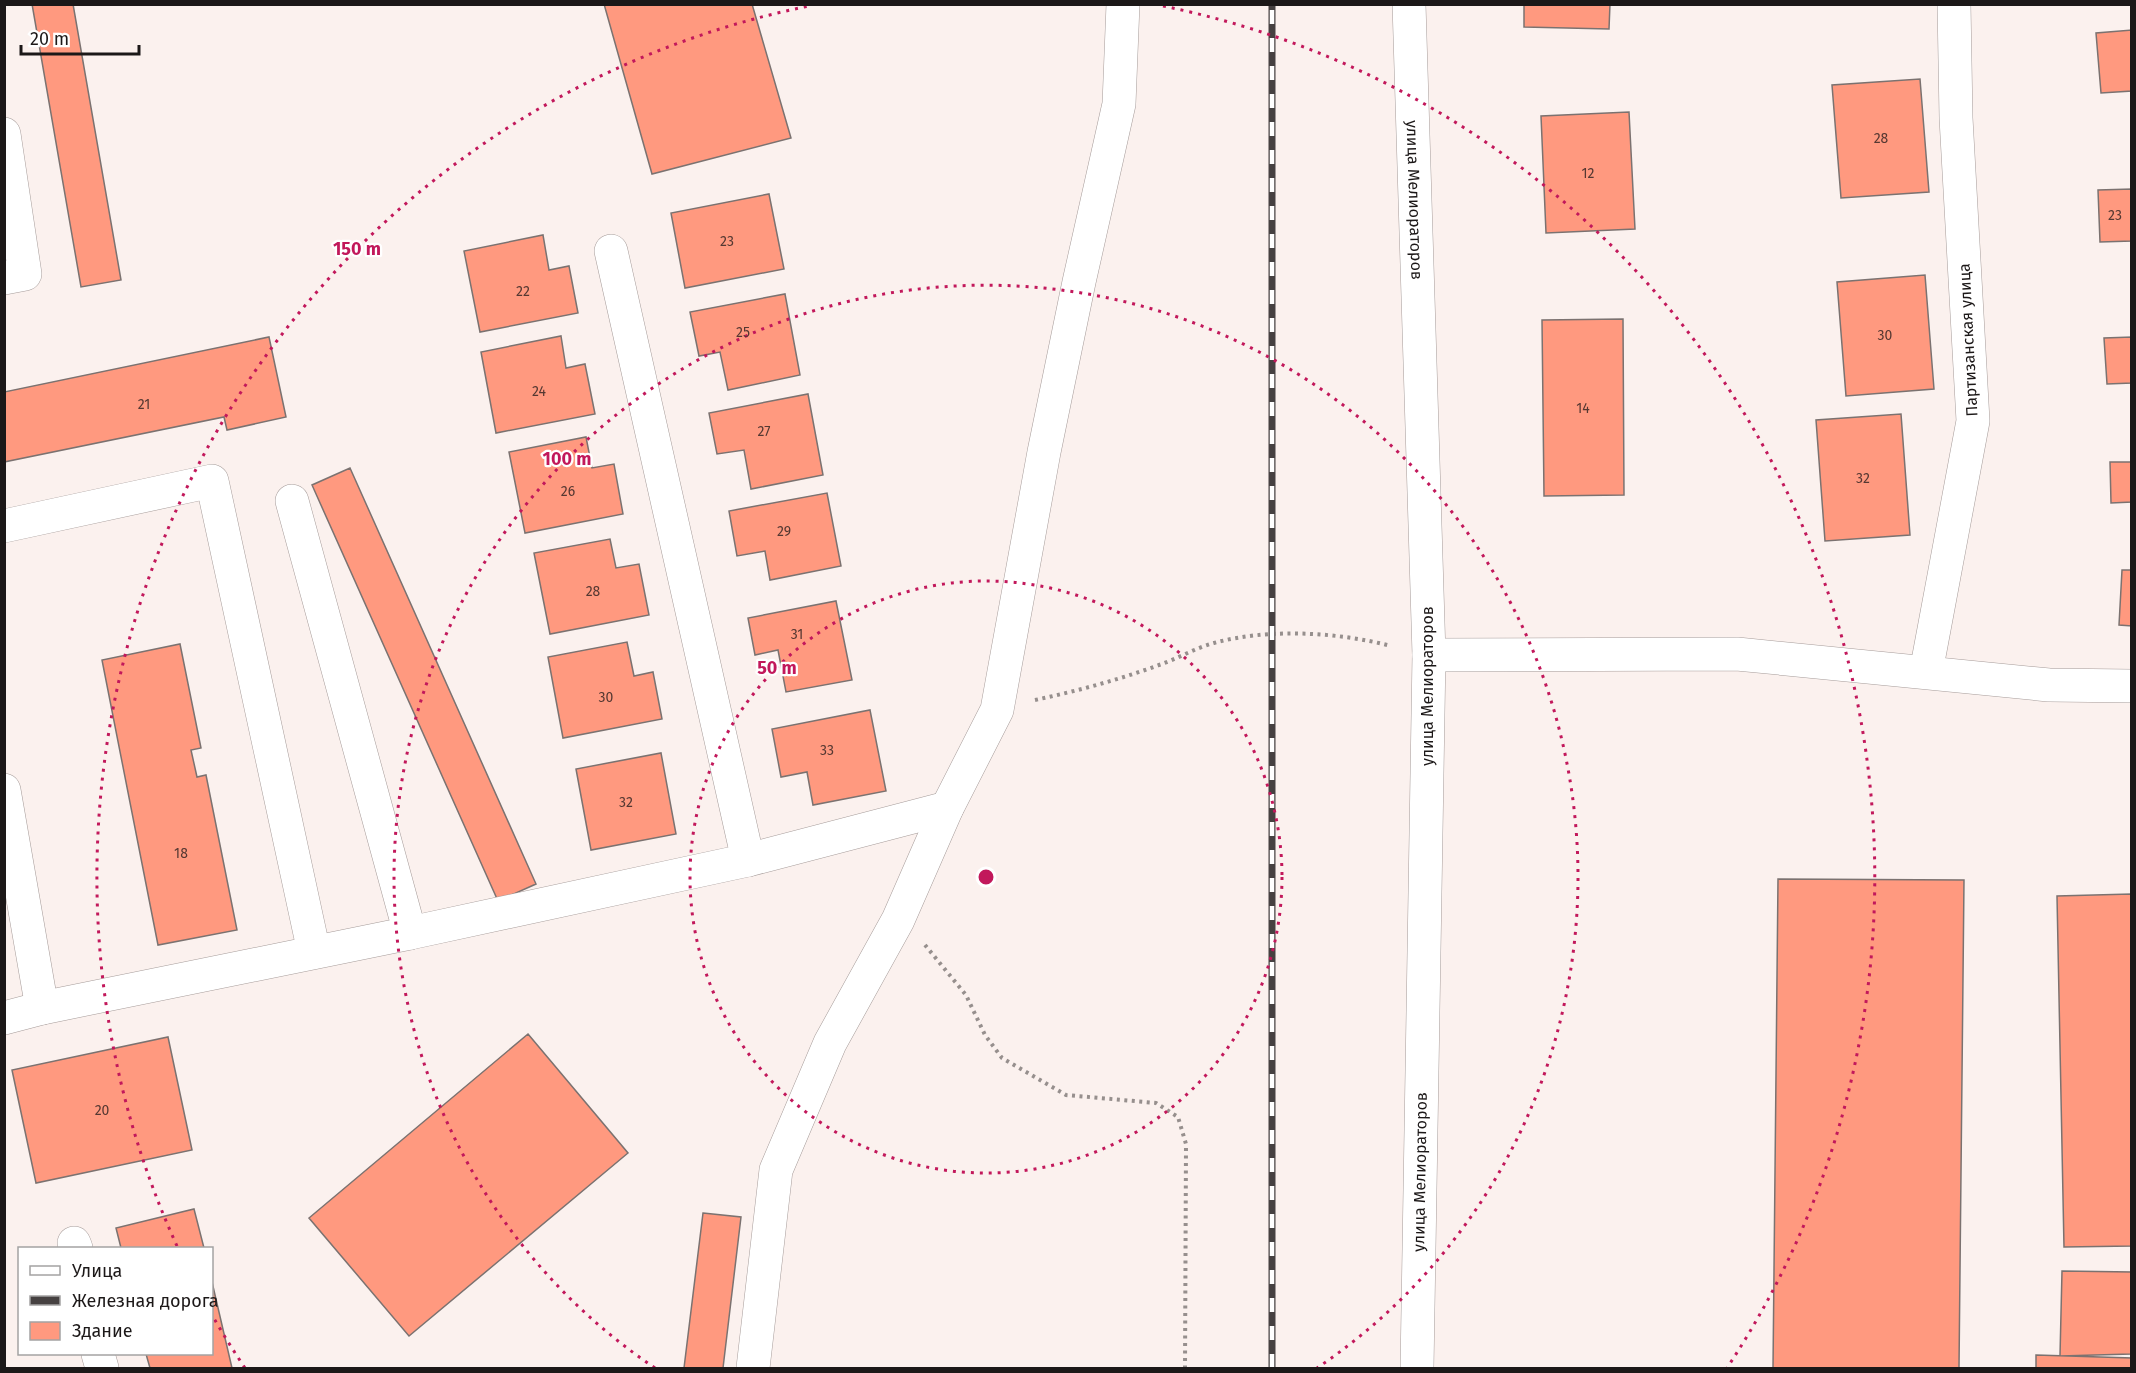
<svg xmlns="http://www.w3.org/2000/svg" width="2136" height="1373" font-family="'Fira Sans',sans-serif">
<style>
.building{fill:#ff997f;stroke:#7b7270;stroke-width:1.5}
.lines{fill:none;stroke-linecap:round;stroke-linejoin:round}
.minor-casing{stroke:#a69c9a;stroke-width:34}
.path{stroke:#968f8d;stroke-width:4;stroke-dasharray:3 4.5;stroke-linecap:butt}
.minor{stroke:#fff;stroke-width:33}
.rail-casing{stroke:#464141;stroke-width:7}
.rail{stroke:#fff;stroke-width:4.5;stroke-dasharray:14;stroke-linecap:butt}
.ring{fill:none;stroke:#c2185b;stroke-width:3;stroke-dasharray:3 6}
.labels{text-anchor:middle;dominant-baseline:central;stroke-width:4.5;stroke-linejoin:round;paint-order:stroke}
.number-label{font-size:14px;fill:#553832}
.street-label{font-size:16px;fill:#1c1818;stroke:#fff}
.centre{fill:#c2185b;stroke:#fff;stroke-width:3}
.ring-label{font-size:18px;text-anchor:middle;font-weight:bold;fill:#c2185b;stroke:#fff;stroke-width:4.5;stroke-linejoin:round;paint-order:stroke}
</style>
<rect width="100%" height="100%" fill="#fbf1ee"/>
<path class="building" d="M 32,4 L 73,4 L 121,280 L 81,287 Z
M 604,4 L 752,4 L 791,138 L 652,174 Z
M 1524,4 L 1610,4 L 1609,29 L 1524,27 Z
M 2132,30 L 2132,91 L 2101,93 L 2096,33 Z
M 1920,79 L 1929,192 L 1841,198 L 1832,85 Z
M 1629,112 L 1635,229 L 1546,233 L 1541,116 Z
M 2132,189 L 2132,241 L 2100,242 L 2098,190 Z
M 769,194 L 784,269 L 685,288 L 671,213 Z
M 543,235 L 549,270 L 569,266 L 578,313 L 480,332 L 464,251 Z
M 1925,275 L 1934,389 L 1846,396 L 1837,282 Z
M 785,294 L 800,375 L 728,390 L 720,352 L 699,356 L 690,312 Z
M 1623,319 L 1624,495 L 1544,496 L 1542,320 Z
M 561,336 L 566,368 L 585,364 L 595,414 L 496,433 L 481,352 Z
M 269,337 L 286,417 L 227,430 L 224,417 L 4,462 L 4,392 Z
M 2132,337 L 2132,383 L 2107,384 L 2104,338 Z
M 808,394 L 823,475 L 751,489 L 744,450 L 717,454 L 709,413 Z
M 1901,414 L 1910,535 L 1825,541 L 1816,420 Z
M 586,437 L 592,468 L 614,464 L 623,514 L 525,533 L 509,452 Z
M 2110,462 L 2132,462 L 2132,502 L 2111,503 Z
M 350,468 L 536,884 L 498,901 L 312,485 Z
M 827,493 L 841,566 L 770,580 L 765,551 L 737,556 L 729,511 Z
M 610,539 L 616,568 L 639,564 L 649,615 L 550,634 L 534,553 Z
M 2122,570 L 2132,570 L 2132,626 L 2119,625 Z
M 836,601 L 852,680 L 786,692 L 778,650 L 755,655 L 748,618 Z
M 627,642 L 634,676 L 653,672 L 662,719 L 563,738 L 548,657 Z
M 180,644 L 201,748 L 191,750 L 197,777 L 206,775 L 237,930 L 158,945 L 102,660 Z
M 870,710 L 886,791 L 813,805 L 807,772 L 781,777 L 772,729 Z
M 661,753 L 676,834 L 591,850 L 576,769 Z
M 1778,879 L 1964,880 L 1959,1368 L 1773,1368 Z
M 2131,894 L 2132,1246 L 2064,1247 L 2057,896 Z
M 528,1034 L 628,1153 L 409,1336 L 309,1218 Z
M 168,1037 L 192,1150 L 36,1183 L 12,1070 Z
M 194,1209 L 204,1248 L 121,1248 L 116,1228 Z
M 703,1213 L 741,1217 L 723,1368 L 684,1368 Z
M 2062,1271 L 2132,1272 L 2131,1354 L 2060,1356 Z
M 212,1282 L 232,1368 L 150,1368 L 146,1354 L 212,1354 Z
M 2036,1355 L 2132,1358 L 2132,1368 L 2036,1368 Z"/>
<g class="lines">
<g class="minor-casing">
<g id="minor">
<path id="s1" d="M 1409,4 L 1429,655 L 1417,1368"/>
<path d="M 4,134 L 25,274 L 4,278"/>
<path d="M 4,526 L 212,481 L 314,952"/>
<path d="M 1429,655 L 1737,654 L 2049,685 L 2132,686"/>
<path d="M 1926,672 L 1973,421 L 1956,118 L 1954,4"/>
<path d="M 4,790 L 42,1008"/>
<path d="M 748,860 L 947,808"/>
<path d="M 410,933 L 748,860 L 611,251"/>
<path d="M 4,1018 L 42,1008 L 410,933 L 292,501"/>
<path d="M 74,1243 L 76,1248"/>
<path d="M 98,1354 L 102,1368"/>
<path d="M 753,1368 L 776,1170 L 830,1043 L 898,920 L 947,808 L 997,710 L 1044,452 L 1079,282 L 1119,104 L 1123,4"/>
</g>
</g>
<path class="path" d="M 1035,700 C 1077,691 1118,680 1159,665 C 1177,659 1195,648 1214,643 C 1268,628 1338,632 1391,646
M 925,945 L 966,995 L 985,1035 L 1002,1058 L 1066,1095 L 1156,1103 L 1178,1117 L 1186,1144 L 1185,1368"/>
<use href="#minor" class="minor"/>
<g class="rail-casing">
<path id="rail" d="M 1272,1368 L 1272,4"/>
</g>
<use href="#rail" class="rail"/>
</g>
<g class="ring">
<circle cx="986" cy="877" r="296"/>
<path d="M655 1368A592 592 0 1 1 1317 1368"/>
<path d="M245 1368A889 889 0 0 1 212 1315M177 1246A889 889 0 0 1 809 6M1163 6A889 889 0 0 1 1727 1368"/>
</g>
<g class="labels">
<g class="number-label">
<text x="1881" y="138">28</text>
<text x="1588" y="173">12</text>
<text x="2115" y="215">23</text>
<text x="727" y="241">23</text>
<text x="523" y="291">22</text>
<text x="743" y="332">25</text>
<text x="1885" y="335">30</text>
<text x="539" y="391">24</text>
<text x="144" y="404">21</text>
<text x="1583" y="408">14</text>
<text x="764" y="431">27</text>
<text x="1863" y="478">32</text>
<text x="568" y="491">26</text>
<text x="784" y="531">29</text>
<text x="593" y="591">28</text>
<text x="797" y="634">31</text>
<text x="606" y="697">30</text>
<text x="827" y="750">33</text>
<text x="626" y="802">32</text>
<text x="181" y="853">18</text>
<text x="102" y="1110">20</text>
</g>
<g class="street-label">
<text stroke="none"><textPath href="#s1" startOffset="196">улица Мелиораторов</textPath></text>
<text transform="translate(1968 340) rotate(-93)">Партизанская улица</text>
<text transform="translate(1427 686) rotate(-90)">улица Мелиораторов</text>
<text transform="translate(1420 1172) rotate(-89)">улица Мелиораторов</text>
</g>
</g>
<circle cx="986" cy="877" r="9" class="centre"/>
<g class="ring-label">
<text x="357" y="255">150 m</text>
<text x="567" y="465">100 m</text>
<text x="777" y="674">50 m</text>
</g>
<rect width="2136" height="1373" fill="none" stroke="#1c1818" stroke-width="12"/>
<rect x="18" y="1247" width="195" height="108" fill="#ffffff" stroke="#a4a3a3" stroke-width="1.5"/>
<rect x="30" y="1266" width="30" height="9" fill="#ffffff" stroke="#a4a3a3" stroke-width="1.5"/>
<text x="72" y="1277" font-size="18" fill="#1c1818">Улица</text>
<rect x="30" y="1296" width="30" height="9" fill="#464141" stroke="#a4a3a3" stroke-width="1.5"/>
<text x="72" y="1307" font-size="18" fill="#1c1818">Железная дорога</text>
<rect x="30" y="1322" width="30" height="18" fill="#ff997f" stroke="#a4a3a3" stroke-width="1.5"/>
<text x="72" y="1337" font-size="18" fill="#1c1818">Здание</text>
<path d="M21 45v9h118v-9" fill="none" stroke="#1c1818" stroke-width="3"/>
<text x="30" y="45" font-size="18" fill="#1c1818" stroke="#ffffff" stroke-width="4.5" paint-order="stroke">20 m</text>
</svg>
